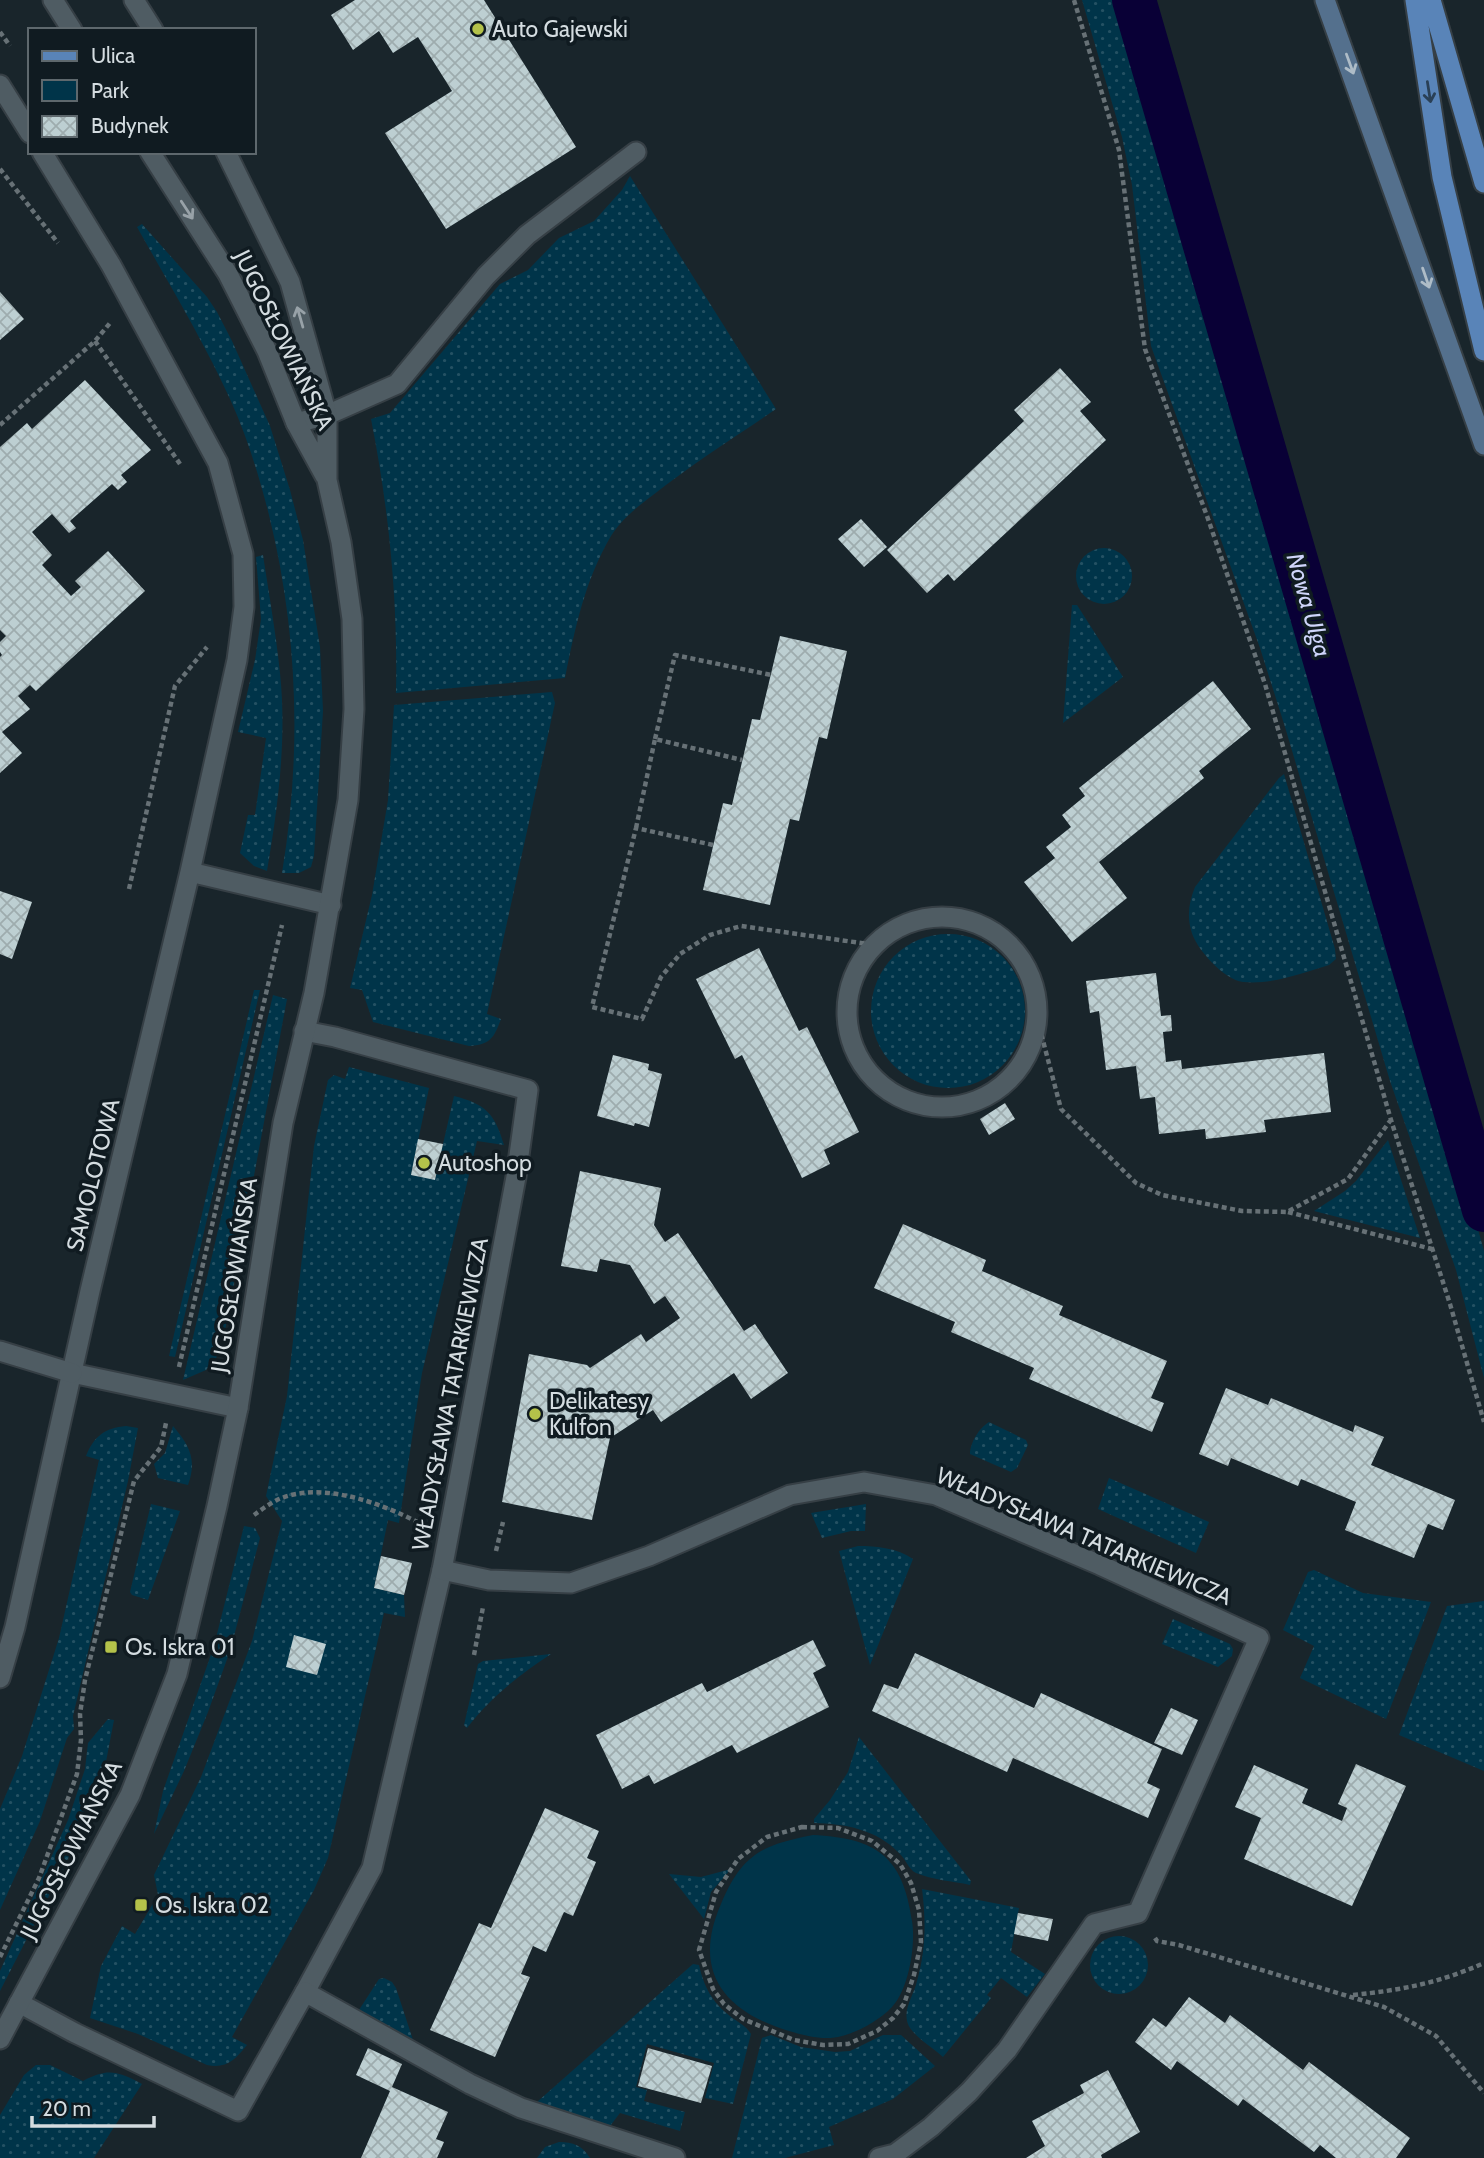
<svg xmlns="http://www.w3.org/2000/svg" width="1484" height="2158" font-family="Cabin,sans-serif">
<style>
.grass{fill:url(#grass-dots)}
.park{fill:#003449}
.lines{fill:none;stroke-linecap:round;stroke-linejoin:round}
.canal{stroke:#090036;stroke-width:44}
.building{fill:url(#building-cross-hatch)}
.service-casing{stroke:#363f45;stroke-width:23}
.minor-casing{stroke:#363f45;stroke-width:23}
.tertiary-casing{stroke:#363f45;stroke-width:23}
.secondary-casing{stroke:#363f45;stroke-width:23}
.primary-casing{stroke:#363f45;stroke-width:23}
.path{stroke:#677176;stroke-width:4.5;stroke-dasharray:5 3.5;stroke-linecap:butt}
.service{stroke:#4f5c63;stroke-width:19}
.minor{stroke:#4f5c63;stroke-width:19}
.tertiary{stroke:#4f5c63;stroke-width:19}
.secondary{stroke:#54708d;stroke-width:19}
.primary{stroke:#5984b8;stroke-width:19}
.oneway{stroke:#aebcc7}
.oneway2{stroke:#2a4056}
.oneway3{stroke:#98a2a8}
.poi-dot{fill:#b4c24a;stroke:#101b21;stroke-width:2.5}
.labels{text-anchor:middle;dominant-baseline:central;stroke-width:7;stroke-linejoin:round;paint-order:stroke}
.poi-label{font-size:23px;fill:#d4dce0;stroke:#101b21;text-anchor:start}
.street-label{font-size:23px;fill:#d4dce0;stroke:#101b21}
.water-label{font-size:24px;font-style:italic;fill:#cfd5fa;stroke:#101b21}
</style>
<defs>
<pattern id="grass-dots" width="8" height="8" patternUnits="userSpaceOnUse" patternTransform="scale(1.75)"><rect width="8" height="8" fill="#003449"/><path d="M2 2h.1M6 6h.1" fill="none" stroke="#245163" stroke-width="1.8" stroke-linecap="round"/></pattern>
<pattern id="building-cross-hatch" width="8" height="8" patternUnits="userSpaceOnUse" patternTransform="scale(1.75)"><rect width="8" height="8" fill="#bdcfd2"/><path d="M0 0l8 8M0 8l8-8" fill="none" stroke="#9eacae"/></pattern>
</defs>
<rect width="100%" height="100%" fill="#19252b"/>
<path class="grass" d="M 1082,0 L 1123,0 L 1295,600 L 1449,1124 L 1484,1251 L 1484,1378 L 1456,1270 L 1390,1081 L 1285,727 L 1260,648 L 1151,346 L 1132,185 L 1122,137 Z
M 630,176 L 776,409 C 735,437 692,464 653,495 C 638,506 621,520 611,536 C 585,580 575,628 565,678 L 396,693 C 398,600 389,510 371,419 L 390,413 L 500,284 L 528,270 L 559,238 L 594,221 L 622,190 Z
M 142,224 L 207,297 L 217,312 L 232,341 L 270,426 L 290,490 L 303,540 L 320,647 L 323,711 L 314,856 L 311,867 L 299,873 L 282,873 C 302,753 298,633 269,515 C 259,476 247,436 230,399 C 203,340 169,284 137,227 Z
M1076 576a28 28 0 1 1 56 0a28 28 0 1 1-56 0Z
M 263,555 C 269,594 276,634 280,673 C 287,739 278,806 267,871 L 254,866 L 240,853 L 248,815 L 255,815 L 266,738 L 238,732 L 255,660 L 261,619 L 256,557 Z
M 1072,605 L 1077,605 L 1123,677 L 1063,723 Z
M 552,692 L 555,703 L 487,1014 L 501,1019 C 494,1038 490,1045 469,1046 L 373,1022 L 362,990 L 350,988 L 372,895 L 388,800 L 394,705 Z
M 1284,774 L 1335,949 L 1336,959 L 1329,965 C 1302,973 1272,985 1243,982 C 1224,980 1195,948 1191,930 C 1187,915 1189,902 1195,887 L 1279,778 Z
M871 1011a77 77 0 1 1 154 0a77 77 0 1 1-154 0Z
M 254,990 L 260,990 L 175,1357 L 169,1356 Z
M 273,995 L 287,999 L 222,1347 L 215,1360 L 206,1370 L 183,1380 Z
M 349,1067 L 429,1088 L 411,1175 L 435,1179 L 454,1096 C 486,1104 495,1114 504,1145 L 477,1141 L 422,1373 L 399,1523 L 388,1520 L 374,1588 L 404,1595 L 405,1617 L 384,1613 L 328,1858 L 314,1890 L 232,2037 L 247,2045 C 235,2060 226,2069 207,2065 L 138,2034 L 90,2018 L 101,1966 L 122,1926 L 135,1934 L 158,1895 L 154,1875 L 201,1777 L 252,1641 L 282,1521 L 266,1496 L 287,1396 L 314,1146 L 328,1080 L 334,1075 L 345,1079 Z
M 1388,1140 L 1420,1238 L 1314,1211 L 1345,1191 L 1356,1181 Z
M 989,1422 L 1026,1440 L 1028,1445 L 1017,1468 L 1011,1472 L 970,1454 C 970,1443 979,1428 989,1422 Z
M 126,1426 L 138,1428 L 128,1481 L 73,1716 L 74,1729 L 67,1738 L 40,1821 L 0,1910 L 0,1809 L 22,1756 L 59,1638 L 99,1460 L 86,1456 C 94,1436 105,1428 126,1426 Z
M 173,1426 C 190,1446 197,1460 188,1485 L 158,1478 L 154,1464 L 165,1453 Z
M 1109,1478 L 1209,1522 L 1196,1553 L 1098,1509 Z
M 151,1504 L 180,1511 L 148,1600 L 132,1595 L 130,1592 Z
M 866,1504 L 865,1531 L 851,1531 L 822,1538 L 811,1513 Z
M 244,1526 L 255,1528 L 260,1538 L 230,1651 L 208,1712 L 184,1771 L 154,1834 L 163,1791 L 214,1646 Z
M 858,1546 C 877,1546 897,1548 913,1559 L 870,1665 L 839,1551 Z
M 1314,1570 L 1363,1593 L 1431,1602 L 1386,1719 L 1300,1678 L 1314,1646 L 1283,1630 L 1308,1572 Z
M 1484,1601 L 1484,1771 L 1399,1735 L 1447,1606 Z
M 1173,1619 L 1230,1644 L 1233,1649 L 1232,1656 L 1218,1667 L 1162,1644 Z
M 551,1654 C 519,1675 490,1698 467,1728 L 464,1725 L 478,1664 L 483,1661 Z
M 108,1719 L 114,1720 L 100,1793 L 94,1808 L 0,1991 L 0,1971 L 68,1820 L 85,1769 L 88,1743 Z
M 859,1737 L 971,1881 L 970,1885 C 953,1881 932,1880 916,1873 C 909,1870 905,1858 899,1853 C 876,1829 845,1824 814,1823 L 814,1819 L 830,1800 L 848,1772 Z
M 731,1869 L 711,1892 L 704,1919 L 669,1874 L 701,1877 Z
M 922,1889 L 1019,1908 L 1011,1952 L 1045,1974 L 1027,1997 L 1001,1978 L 987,1995 L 991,1998 L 943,2057 C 933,2048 918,2039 910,2028 C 900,2012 914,1996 917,1981 C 926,1950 926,1920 922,1889 Z
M1090 1965a29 29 0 1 1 58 0a29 29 0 1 1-58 0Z
M 693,1964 L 699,1965 C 704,1987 712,2002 730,2016 C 737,2022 746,2025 751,2034 L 733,2104 L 705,2098 L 714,2063 L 647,2044 L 636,2087 L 647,2090 L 644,2101 L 685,2112 L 680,2131 L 620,2113 L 610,2126 L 543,2107 L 537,2102 Z
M 384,1978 L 392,1982 L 396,1988 L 414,2043 L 357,2013 L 379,1979 Z
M 771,2035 L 801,2047 L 835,2052 L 850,2051 L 883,2035 L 901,2035 L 935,2066 L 893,2099 L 829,2127 L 834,2145 L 785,2158 L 732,2158 L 762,2038 Z
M 36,2065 L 50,2065 L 83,2081 C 108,2068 117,2071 142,2084 L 94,2158 L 0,2158 L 0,2115 L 24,2075 Z
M 559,2142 C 573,2142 582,2145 590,2158 L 537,2158 L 545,2147 Z"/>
<path class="park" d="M 813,1835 C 876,1838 903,1856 912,1921 C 916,1944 909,1989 892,2007 C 880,2020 858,2032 842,2036 C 825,2041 806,2036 789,2031 C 725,2012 691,1972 721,1904 C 742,1854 762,1845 813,1835 Z"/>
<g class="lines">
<path class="canal" d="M 1134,0 L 1484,1210"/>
</g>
<path class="building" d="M 355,0 L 484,0 L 576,147 L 446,229 L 385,133 L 452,91 L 418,37 L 393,53 L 379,31 L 353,50 L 331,15 Z
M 0,292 L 24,319 L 0,340 Z
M 1060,368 L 1091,402 L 1080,411 L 1106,440 L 954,581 L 948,574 L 927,593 L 887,550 L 1024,421 L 1014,410 Z
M 85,380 L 151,450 L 121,475 L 127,482 L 118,490 L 112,484 L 70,521 L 76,528 L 69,533 L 52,514 L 32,532 L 52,555 L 42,565 L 71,596 L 81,587 L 75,581 L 108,551 L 145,591 L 36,691 L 30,685 L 18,696 L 30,709 L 2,732 L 22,753 L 0,773 L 0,657 L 2,655 L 0,652 L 0,642 L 6,636 L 0,630 L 0,447 L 27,423 L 32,429 Z
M 861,519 L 887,547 L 864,567 L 838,539 Z
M 780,636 L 847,651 L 827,739 L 819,737 L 799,821 L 790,819 L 770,905 L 703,890 L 723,803 L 732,805 L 752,719 L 760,720 Z
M 1213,681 L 1251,729 L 1199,771 L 1204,778 L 1099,862 L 1127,898 L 1072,942 L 1024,882 L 1055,858 L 1046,847 L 1071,827 L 1062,815 L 1085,796 L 1079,788 Z
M 0,891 L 32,902 L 12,959 L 0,954 Z
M 759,948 L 799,1031 L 807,1027 L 859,1132 L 824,1150 L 830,1164 L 802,1178 L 742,1055 L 735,1059 L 696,979 Z
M 1156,973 L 1161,1016 L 1171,1015 L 1172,1031 L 1163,1032 L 1166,1062 L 1181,1060 L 1182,1069 L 1324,1053 L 1331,1112 L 1264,1120 L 1266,1132 L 1206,1139 L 1205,1129 L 1159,1134 L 1155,1097 L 1140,1099 L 1136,1066 L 1106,1070 L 1099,1011 L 1090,1013 L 1086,981 Z
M 613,1055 L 649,1064 L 648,1070 L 662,1074 L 649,1127 L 635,1123 L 634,1126 L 597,1116 Z
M 1005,1103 L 1015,1119 L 989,1135 L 980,1119 Z
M 418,1139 L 443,1144 L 435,1180 L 411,1175 Z
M 580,1171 L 661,1188 L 654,1225 L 665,1242 L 678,1233 L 744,1331 L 755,1324 L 788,1373 L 751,1399 L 734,1373 L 661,1422 L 653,1410 L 610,1438 L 592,1520 L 502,1502 L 529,1354 L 587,1365 L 590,1368 L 641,1334 L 646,1342 L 680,1318 L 665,1296 L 654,1304 L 630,1265 L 600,1259 L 597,1272 L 561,1266 Z
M 903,1224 L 986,1260 L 982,1271 L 1063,1306 L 1059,1315 L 1167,1361 L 1151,1398 L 1164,1403 L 1152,1432 L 1029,1379 L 1034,1368 L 951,1332 L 955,1322 L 874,1288 Z
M 1226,1388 L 1268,1405 L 1271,1398 L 1353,1432 L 1355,1425 L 1384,1437 L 1371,1465 L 1455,1500 L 1443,1530 L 1428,1524 L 1414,1558 L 1345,1530 L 1356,1502 L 1301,1479 L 1298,1486 L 1231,1458 L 1228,1466 L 1199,1454 Z
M 381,1556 L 412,1563 L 404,1595 L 374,1588 Z
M 294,1635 L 326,1644 L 317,1675 L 286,1667 Z
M 813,1640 L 826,1666 L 813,1673 L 829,1707 L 737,1753 L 732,1745 L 654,1784 L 649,1775 L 622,1789 L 596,1735 L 702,1683 L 707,1692 Z
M 915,1653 L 1034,1708 L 1041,1693 L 1162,1749 L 1147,1783 L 1160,1789 L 1148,1818 L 1013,1758 L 1007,1772 L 872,1711 L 884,1684 L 898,1689 Z
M 1171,1708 L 1198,1720 L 1182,1755 L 1154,1743 Z
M 1356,1764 L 1406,1786 L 1352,1906 L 1244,1859 L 1261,1818 L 1235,1807 L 1254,1765 L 1308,1789 L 1302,1803 L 1342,1821 L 1347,1808 L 1338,1804 Z
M 545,1808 L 599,1831 L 587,1858 L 596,1862 L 573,1916 L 564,1912 L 546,1952 L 533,1946 L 521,1974 L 530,1977 L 495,2057 L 430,2030 L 479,1923 L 491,1928 Z
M 1018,1913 L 1053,1919 L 1048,1941 L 1014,1934 Z
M 1189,1997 L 1225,2023 L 1230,2015 L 1303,2070 L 1309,2062 L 1410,2138 L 1396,2158 L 1336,2158 L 1320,2145 L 1314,2152 L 1243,2099 L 1238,2106 L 1177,2061 L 1171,2070 L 1135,2042 L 1153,2018 L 1166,2027 Z
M 368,2048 L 402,2064 L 392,2087 L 448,2112 L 436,2139 L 444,2142 L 437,2158 L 361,2158 L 390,2091 L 356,2075 Z
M 648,2048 L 712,2066 L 701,2103 L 638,2086 Z
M 1108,2070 L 1140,2132 L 1101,2155 L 1102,2158 L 1026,2158 L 1045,2146 L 1032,2121 L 1084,2093 L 1080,2085 Z"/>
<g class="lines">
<g class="service-casing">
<path id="service" d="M 0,85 L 30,133
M 296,423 L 327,415 L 397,384 L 486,276 L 527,235 L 636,152
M 190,872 L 331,905
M847 1012a95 95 0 1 1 190 0a95 95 0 1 1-190 0Z
M 72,1373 L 238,1408
M 0,1678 L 15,1627 L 90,1291 L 190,872 L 237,660 L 244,607 L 243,554 L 218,463 L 111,265 L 42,152
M 305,1992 L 372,1868 L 442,1570"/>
</g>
<g class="minor-casing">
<path id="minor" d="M 304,1031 L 335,1037 L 528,1090 L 516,1177 L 442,1570 L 489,1580 L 571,1583 L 649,1556 L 790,1495 L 864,1482 L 936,1495 L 1100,1565 L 1259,1638 L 1138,1913 L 1094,1924 L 1007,2050 L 969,2092 L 931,2127 L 895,2154 L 879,2158
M 0,1351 L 72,1373
M 19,2003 L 75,2033 L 238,2111 L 305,1992 L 470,2084 L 521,2108 L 675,2158"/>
</g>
<g class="tertiary-casing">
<path id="tertiary" d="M 53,0 L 72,30
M 134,0 L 153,30
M 150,152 L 228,274 L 267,351 L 296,423 L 325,476
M 0,2039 L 130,1795 L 177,1674 L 217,1506 L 238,1408 L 283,1123 L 314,993 L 348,800 L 354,709 L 352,619 L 341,542 L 327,480 L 327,415 L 290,282 L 226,152"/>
</g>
<g class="secondary-casing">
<path id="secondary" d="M 1325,0 L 1484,445"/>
</g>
<g class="primary-casing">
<path id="primary" d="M 1415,0 L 1442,177 L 1484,351
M 1431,0 L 1484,183"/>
</g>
<path class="path" d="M 1074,0 L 1119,150 L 1145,349 L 1207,516 L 1265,684 L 1391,1120 L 1450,1304 L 1484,1422
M 0,32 L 10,46
M 0,169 L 58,243
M 95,341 L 180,464
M 0,425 L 95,341 L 110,323
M 655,739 L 675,655 L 771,675
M 636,828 L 655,739 L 742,760
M 713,845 L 636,828 L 592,1007 L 642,1019 L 661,977 L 680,954 L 710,935 L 741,926 L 875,945
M 129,889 L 175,686 L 207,647
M 1037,1018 L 1061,1109 L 1136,1183 L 1162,1195 L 1242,1211 L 1287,1212 L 1348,1179 L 1390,1121
M 1288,1212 L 1432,1249
M 179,1367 L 282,925
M 254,1515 C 261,1510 269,1504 277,1500 C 320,1480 381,1503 419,1523
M 496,1551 L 503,1522
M 474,1655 L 483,1607
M 802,1827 L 838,1828 L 872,1841 L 900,1864 L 911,1883 L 919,1910 L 921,1942 L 914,1975 L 904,2004 L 893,2018 L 877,2031 L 848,2044 L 823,2045 L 794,2040 L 743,2019 L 724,2004 L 713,1989 L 699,1950 L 716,1892 L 738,1859 L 767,1837 Z
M 1155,1938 L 1157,1941 L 1179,1945 L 1384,2007 L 1436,2036 L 1484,2093
M 0,1957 L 39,1878 L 77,1774 L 81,1740 L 80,1714 L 85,1680 L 134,1481 L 161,1447 L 166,1423
M 1353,1995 C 1402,1990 1439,1983 1484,1963"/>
<use href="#service" class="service"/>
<use href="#minor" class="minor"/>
<use href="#tertiary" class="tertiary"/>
<use href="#secondary" class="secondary"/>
<use href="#primary" class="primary"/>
</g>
<defs><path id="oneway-shaft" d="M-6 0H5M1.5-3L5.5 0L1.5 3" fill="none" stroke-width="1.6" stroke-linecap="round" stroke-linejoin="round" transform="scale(1.75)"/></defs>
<g class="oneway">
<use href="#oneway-shaft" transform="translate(1350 64) rotate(70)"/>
<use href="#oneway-shaft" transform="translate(1426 278) rotate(71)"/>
</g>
<use class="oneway2" href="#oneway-shaft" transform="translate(1429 92) rotate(81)"/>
<g class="oneway3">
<use href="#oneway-shaft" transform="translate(187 210) rotate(57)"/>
<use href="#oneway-shaft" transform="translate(300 317) rotate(-106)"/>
</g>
<g class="poi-dot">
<circle cx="478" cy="29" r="7"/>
<circle cx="424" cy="1163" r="7"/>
<circle cx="535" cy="1414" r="7"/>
<rect x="104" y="1640" width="14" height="14" rx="3.5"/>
<rect x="134" y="1898" width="14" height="14" rx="3.5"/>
</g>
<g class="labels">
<g class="poi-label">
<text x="492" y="29">Auto Gajewski</text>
<text x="438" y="1163">Autoshop</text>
<text x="549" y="1401">Delikatesy<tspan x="549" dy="26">Kulfon</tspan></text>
<text x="125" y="1647">Os. Iskra 01</text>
<text x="155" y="1905">Os. Iskra 02</text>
</g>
<g class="street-label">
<text transform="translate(284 340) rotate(64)">JUGOSŁOWIAŃSKA</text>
<text transform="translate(93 1175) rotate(-76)">SAMOLOTOWA</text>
<text transform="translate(234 1275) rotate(-81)">JUGOSŁOWIAŃSKA</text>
<text transform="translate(450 1394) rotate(-79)">WŁADYSŁAWA TATARKIEWICZA</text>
<text transform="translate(1084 1536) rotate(23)">WŁADYSŁAWA TATARKIEWICZA</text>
<text transform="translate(71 1850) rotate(-63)">JUGOSŁOWIAŃSKA</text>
</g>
<g class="water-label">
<text transform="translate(1309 605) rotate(74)">Nowa Ulga</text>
</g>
</g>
<rect x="28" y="28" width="228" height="126" fill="#101b21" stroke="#5e686d" stroke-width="2"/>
<rect x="42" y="51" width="35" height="10" fill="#5984b8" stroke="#5e686d" stroke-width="2"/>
<text x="91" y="63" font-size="21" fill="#d4dce0">Ulica</text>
<rect x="42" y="80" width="35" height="21" fill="#003449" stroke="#5e686d" stroke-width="2"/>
<text x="91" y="98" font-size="21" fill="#d4dce0">Park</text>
<rect x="42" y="116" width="35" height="21" fill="url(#building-cross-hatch)" stroke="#5e686d" stroke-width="2"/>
<text x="91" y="133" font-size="21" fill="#d4dce0">Budynek</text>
<path d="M32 2116v10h122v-10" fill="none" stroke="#d4dce0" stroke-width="3.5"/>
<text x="42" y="2116" font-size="21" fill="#d4dce0" stroke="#101b21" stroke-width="5" paint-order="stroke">20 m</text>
</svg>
